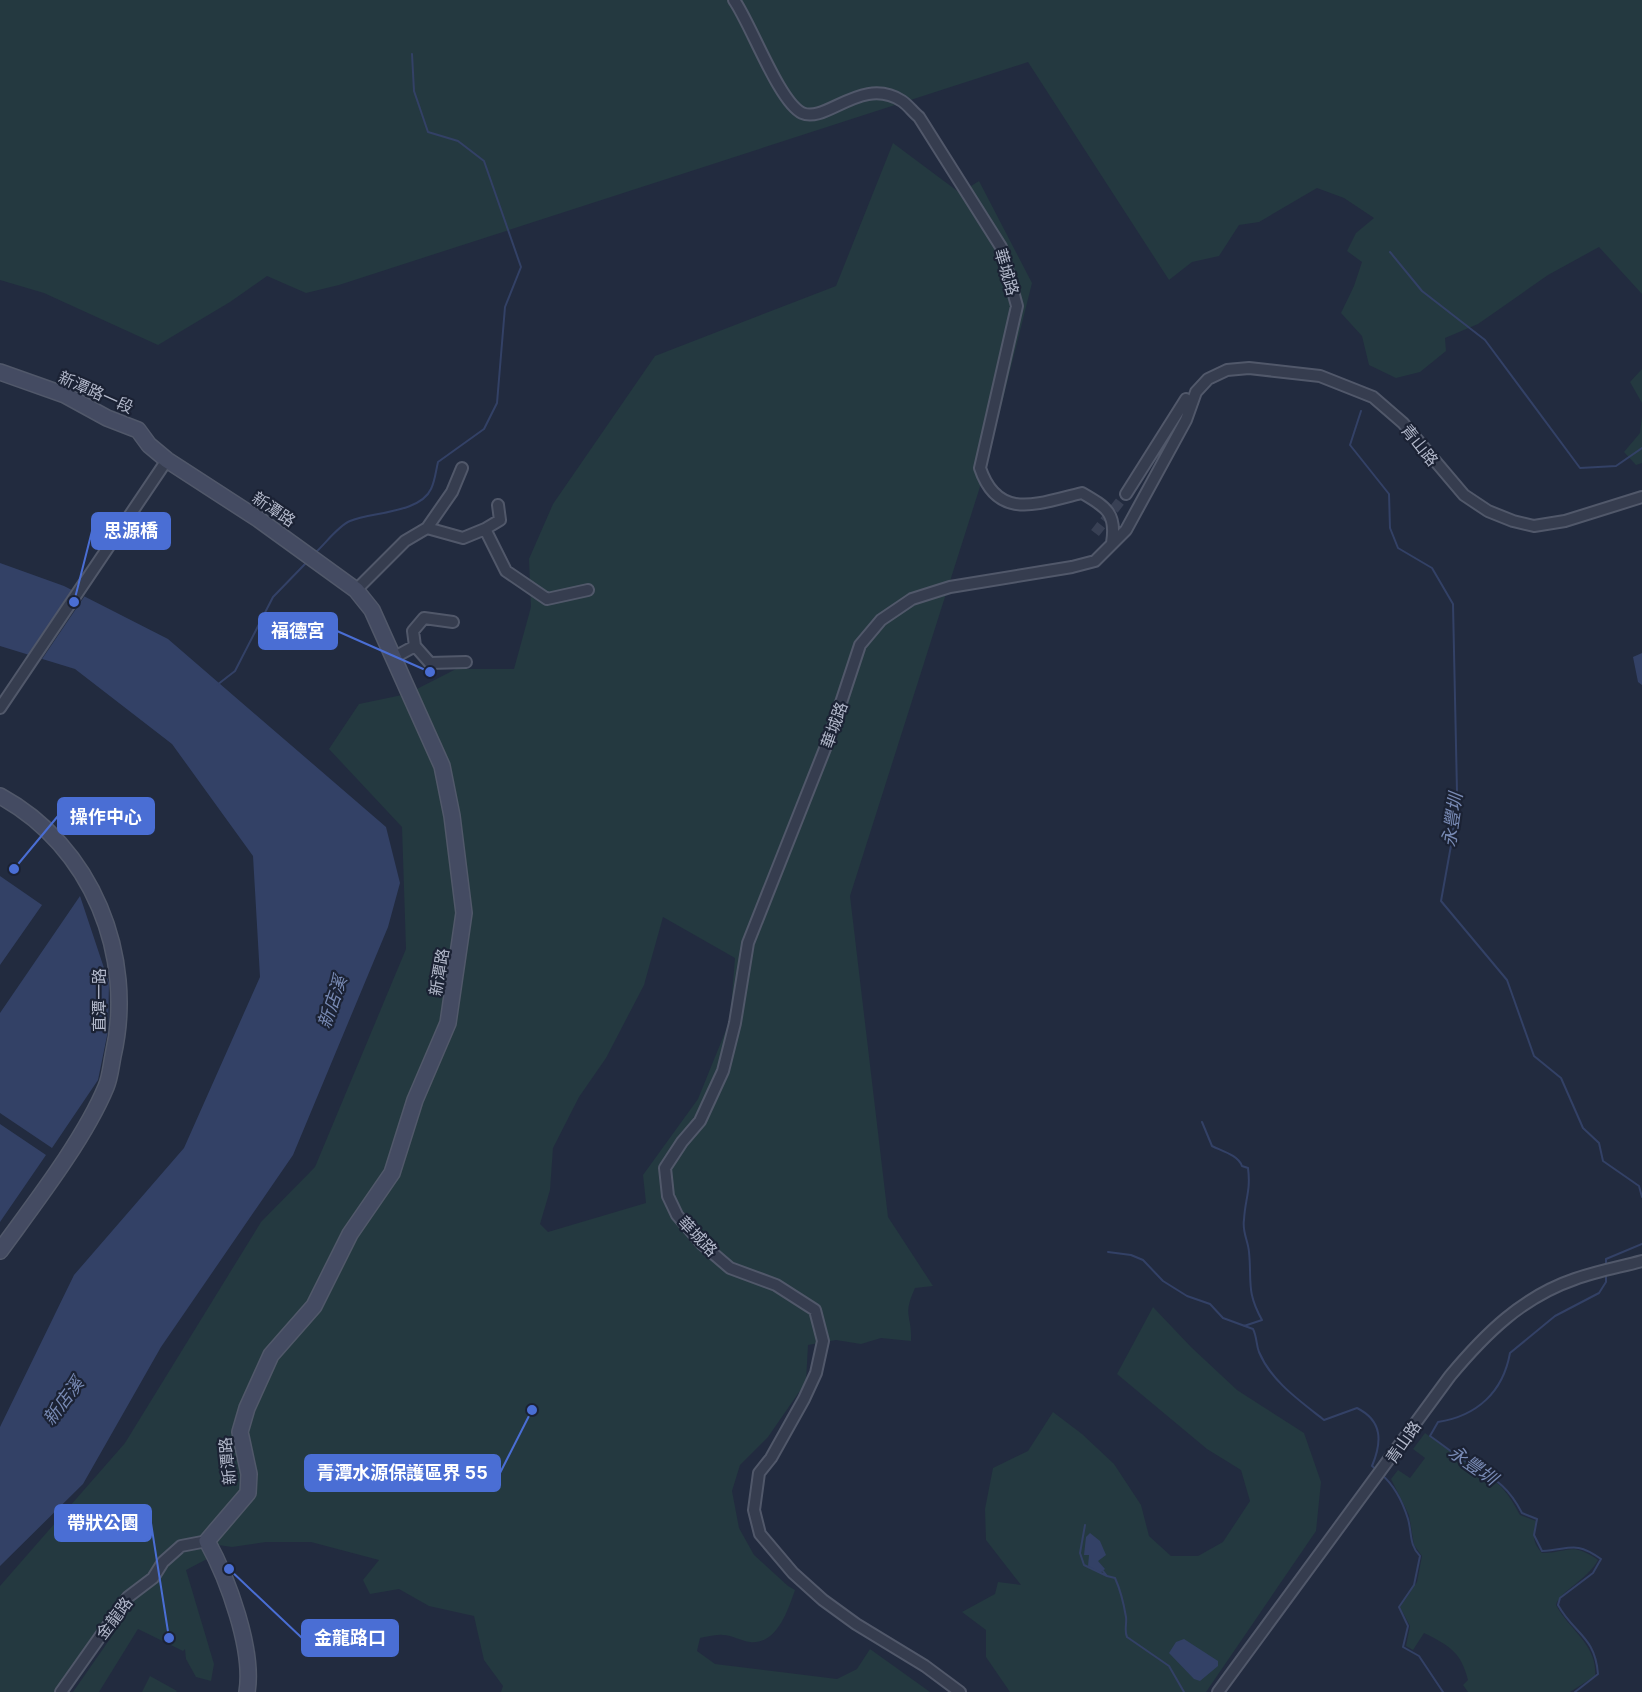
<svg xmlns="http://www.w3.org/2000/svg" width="1642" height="1692" font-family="Inter,'Noto Sans TC',sans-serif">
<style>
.green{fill:#243940;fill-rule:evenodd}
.water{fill:#334166}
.pier{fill:#222b3f}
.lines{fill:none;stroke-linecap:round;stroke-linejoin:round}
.stream{stroke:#334166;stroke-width:2}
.street-tunnel{stroke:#384054;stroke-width:10;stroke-dasharray:10 5;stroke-linecap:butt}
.street-casing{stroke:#51586a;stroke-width:14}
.secondary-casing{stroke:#51586a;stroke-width:18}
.street{stroke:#363d4f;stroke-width:10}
.secondary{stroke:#444b62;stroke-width:15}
.labels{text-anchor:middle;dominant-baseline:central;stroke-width:4.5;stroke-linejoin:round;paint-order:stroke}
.street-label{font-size:16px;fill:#b2b8ca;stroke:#1b2234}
.water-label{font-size:18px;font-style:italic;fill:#788ab4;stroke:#1b2234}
.leader{fill:none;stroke:#4a6ed4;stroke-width:2}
.callout-dot{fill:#4a6ed4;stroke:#1b2234;stroke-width:2}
.callout{fill:#4a6ed4;stroke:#4a6ed4;stroke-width:2}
.callout-label{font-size:18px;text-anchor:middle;font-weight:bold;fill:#fff}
</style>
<rect width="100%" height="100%" fill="#222b3f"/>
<path class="green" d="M 0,0 L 1642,0 L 1642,294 L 1599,247 L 1548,275 L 1478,324 L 1445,338 L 1446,351 L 1420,372 L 1396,378 L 1369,365 L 1362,336 L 1341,313 L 1354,286 L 1362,262 L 1347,251 L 1356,233 L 1374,218 L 1344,198 L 1317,188 L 1259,222 L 1239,225 L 1219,256 L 1192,262 L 1169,280 L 1028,62 L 339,285 L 306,293 L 267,276 L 230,302 L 158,345 L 44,293 L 0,280 Z
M 893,143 L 960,193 L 979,181 L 1032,283 L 985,471 L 850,896 L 888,1217 L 933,1286 L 915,1288 C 902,1317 912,1313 911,1341 L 881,1338 L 861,1344 L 836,1340 L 808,1345 L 806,1382 L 768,1437 L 740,1465 L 732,1491 L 739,1528 L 754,1555 L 788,1586 L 795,1590 C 788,1610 777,1645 750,1642 C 741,1641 732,1635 723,1635 C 716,1634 707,1637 700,1638 L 697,1651 L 715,1664 L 837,1679 L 857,1669 L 870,1649 L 930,1692 L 501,1692 L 503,1686 L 484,1660 L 474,1616 L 429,1606 L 399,1589 L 370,1594 L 363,1580 L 379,1560 L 311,1542 L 266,1542 L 232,1547 L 191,1541 L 209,1548 L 207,1559 L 186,1570 L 214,1664 L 211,1681 L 196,1677 L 186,1659 L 185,1649 L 183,1651 L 138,1629 L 99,1692 L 73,1692 L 121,1623 L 116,1622 L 62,1692 L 0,1692 L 0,1586 L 125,1443 L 261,1222 L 315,1167 L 406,949 L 402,827 L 329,749 L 359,704 L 407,694 L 456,669 L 514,669 L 531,607 L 529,559 L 553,504 L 655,356 L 836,286 ZM 663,917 L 735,958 L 730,1020 L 698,1099 L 643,1175 L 646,1203 L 548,1232 L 540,1224 L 550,1190 L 553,1148 L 579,1097 L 606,1058 L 644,985 Z
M 1642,369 L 1642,403 L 1630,382 Z
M 1642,416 L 1642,463 L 1636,465 L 1624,452 L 1640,433 Z
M 1153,1307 L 1191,1347 L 1237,1390 L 1304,1433 L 1321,1482 L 1316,1531 L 1206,1692 L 1010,1692 L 986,1657 L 986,1630 L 962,1612 L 995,1594 L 998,1582 L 1021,1585 L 986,1540 L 985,1509 L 993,1468 L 1028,1451 L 1053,1412 L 1082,1434 L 1114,1464 L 1141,1505 L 1149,1536 L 1171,1556 L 1198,1556 L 1223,1542 L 1250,1501 L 1241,1470 L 1207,1449 L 1117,1374 Z
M 1425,1433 L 1484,1476 C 1501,1481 1512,1500 1520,1515 L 1536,1521 C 1533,1535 1532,1542 1542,1553 C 1569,1553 1571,1541 1598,1560 C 1587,1580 1559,1592 1556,1605 C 1569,1630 1598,1645 1595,1676 L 1570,1692 L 1468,1692 L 1463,1685 L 1468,1680 C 1461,1652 1450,1646 1424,1633 L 1413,1650 L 1406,1646 L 1410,1626 L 1400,1607 L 1417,1582 L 1422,1556 L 1414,1545 L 1409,1515 L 1391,1479 L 1398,1470 L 1410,1478 L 1425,1458 L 1413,1449 Z
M 150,1676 L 177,1691 L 176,1692 L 142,1692 Z"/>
<path class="water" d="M 0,563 L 64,586 L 168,639 L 386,827 L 400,883 L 388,927 L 293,1155 L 161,1347 L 83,1484 L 0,1566 L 0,1427 L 74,1275 L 184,1148 L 260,977 L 253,856 L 172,744 L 75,669 L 0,646 Z
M 1642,653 L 1642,685 L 1638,682 L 1633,657 Z
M 0,876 L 42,905 L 0,965 Z
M 80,896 L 109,983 L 108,1031 L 98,1080 L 52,1148 L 0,1113 L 0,1013 Z
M 0,1124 L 46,1155 L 0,1222 Z
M 1090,1533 L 1100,1541 L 1106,1555 L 1098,1561 L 1105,1569 L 1100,1573 L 1088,1566 L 1089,1555 L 1084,1555 L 1086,1537 Z
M 1184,1639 L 1218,1661 L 1218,1666 L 1200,1681 L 1194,1679 L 1169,1653 L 1176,1642 Z"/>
<path class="pier" d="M 76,588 L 86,594 L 40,662 L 29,658 Z"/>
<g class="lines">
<path class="stream" d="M 1390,252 L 1422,291 L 1485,340 L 1580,468 L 1616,466 L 1642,448
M 1361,411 L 1350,445 L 1389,494 L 1390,528 L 1398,548 L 1432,568 L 1453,604 L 1457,792 L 1452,840 L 1441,901 L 1507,980 L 1534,1056 L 1561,1078 L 1583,1128 L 1599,1143 L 1603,1161 L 1639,1186 L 1642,1197
M 316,552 C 326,543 338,526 350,521 C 372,512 420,513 431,489 C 435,481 436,470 438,462 L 484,429 L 497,403 L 505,307 L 521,267 L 484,161 L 458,141 L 428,132 L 414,91 L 412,54
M 217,685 L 235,671 L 273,597 L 306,563
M 1202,1122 L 1212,1146 C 1222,1151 1238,1155 1242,1166 L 1248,1168 C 1251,1191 1245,1199 1244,1220 C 1242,1232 1248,1240 1249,1252 C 1252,1282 1246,1291 1262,1320 L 1244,1326
M 1108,1252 L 1131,1255 L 1143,1260 L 1163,1281 L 1187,1296 L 1210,1304 L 1223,1318 L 1253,1329 C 1257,1337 1256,1344 1259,1352 C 1271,1381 1300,1401 1324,1420 L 1357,1408 C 1383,1421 1382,1442 1372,1466 L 1377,1470
M 1606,1265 L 1606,1259 L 1642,1244
M 1381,1474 C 1394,1485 1403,1503 1408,1519 C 1412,1533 1409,1545 1420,1556 L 1414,1585 L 1399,1607 L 1408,1626 L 1403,1647 L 1419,1656 L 1443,1692
M 1085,1525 L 1080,1553 L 1084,1565 L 1107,1576
M 1103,1571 L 1107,1576 L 1115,1578 C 1120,1589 1124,1605 1126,1617 C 1127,1624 1124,1630 1127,1637 L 1169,1666 L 1184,1692
M 1575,1692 L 1598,1674 C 1595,1636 1574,1634 1558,1605 L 1560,1598 L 1593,1573 L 1601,1559 C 1574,1540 1570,1550 1542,1551 L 1534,1535 L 1537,1519 L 1522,1513 C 1507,1484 1494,1479 1468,1463 C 1455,1455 1443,1445 1430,1436 L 1438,1422 C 1477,1416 1503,1392 1510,1353 L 1555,1316 L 1599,1293 L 1606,1282 L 1606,1274"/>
<path class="street-tunnel" d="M 1095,533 L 1126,494"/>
<g class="street-casing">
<path id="street" d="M 734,0 C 751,24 779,102 802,113 C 826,124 862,75 902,101 C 908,105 913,112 919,117 L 1001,247 L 1017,306 L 980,468 C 998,522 1039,503 1082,493 C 1106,507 1117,513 1112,543
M 1126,494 L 1186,399
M 427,528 L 452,492 L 462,468
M 485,529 L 500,520 L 498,505
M 356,590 L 405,541 L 427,528 L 463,538 L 485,529 L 506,571 L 547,599 L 588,590
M 415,646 L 430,663 L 466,662
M 393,658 L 415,646 L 413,631 L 424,618 L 453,622
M 0,708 L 167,460
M 61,1692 L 128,1597 L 153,1578 L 163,1562 L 181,1546 L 207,1541
M 960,1692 L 925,1666 L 856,1624 L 823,1600 L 793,1573 L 760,1534 L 754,1510 L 759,1473 L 771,1458 L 804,1399 L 816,1373 L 823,1341 L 815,1310 L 776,1285 L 730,1268 L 702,1244 L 677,1215 L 668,1196 L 665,1168 L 682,1142 L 700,1121 L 723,1071 L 735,1023 L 748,943 L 830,736 L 860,645 L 881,620 L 912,599 L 950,587 L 1072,567 L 1095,561 L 1126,530 L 1186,420 L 1196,392 L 1208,379 L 1227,370 L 1249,368 L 1320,376 L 1373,397 L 1403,423 L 1464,495 L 1488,511 L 1513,521 L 1534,526 L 1565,521 L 1642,497
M 1218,1692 L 1450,1376 C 1485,1334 1522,1297 1575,1279 C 1597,1271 1620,1267 1642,1261"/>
</g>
<g class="secondary-casing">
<path id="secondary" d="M 0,372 L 65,395 L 107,418 L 138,430 L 149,445 L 167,460 L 258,519 L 356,590 L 372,610 L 442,766 L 452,816 L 464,913 L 448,1023 L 415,1100 L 392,1173 L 350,1234 L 314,1306 L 271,1355 L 247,1408 L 240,1432 L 249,1474 L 248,1493 L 207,1541 C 228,1579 254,1650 247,1692
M 0,796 C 92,846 136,956 113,1056 C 111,1066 110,1078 106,1087 C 84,1140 34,1204 0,1251"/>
</g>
<use href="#street" class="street"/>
<use href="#secondary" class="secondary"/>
</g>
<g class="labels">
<g class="street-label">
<text transform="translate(1007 272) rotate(74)">華城路</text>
<text transform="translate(96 392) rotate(24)">新潭路一段</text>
<text transform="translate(1420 445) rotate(51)">青山路</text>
<text transform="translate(274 509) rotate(34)">新潭路</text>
<text transform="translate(834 725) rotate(-70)">華城路</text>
<text transform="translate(439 972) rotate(-80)">新潭路</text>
<text transform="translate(99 1000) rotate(-90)">直潭一路</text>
<text transform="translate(698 1236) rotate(46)">華城路</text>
<text transform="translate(1403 1442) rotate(-55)">青山路</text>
<text transform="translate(227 1461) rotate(-96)">新潭路</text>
<text transform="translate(114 1618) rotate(-53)">金龍路</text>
</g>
<g class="water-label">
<text transform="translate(1452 820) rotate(-82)">永豐圳</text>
<text transform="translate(332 1002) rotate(-71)">新店溪</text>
<text transform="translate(63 1401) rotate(-53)">新店溪</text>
<text transform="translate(1473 1465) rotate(35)">永豐圳</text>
</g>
</g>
<path class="leader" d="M74 602L92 531M430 672L337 631M14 869L58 816M532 1410L500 1473M169 1638L151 1523M229 1569L302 1638"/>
<g class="callout-dot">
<circle cx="74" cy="602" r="6"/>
<circle cx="430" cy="672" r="6"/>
<circle cx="14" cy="869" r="6"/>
<circle cx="532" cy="1410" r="6"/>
<circle cx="169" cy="1638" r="6"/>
<circle cx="229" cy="1569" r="6"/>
</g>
<g class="callout">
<rect x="92" y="513" width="78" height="36" rx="6"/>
<rect x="259" y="613" width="78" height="36" rx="6"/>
<rect x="58" y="798" width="96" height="36" rx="6"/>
<rect x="305" y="1455" width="195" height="36" rx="6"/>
<rect x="55" y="1505" width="96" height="36" rx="6"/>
<rect x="302" y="1620" width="96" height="36" rx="6"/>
</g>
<g class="callout-label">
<text x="131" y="537">思源橋</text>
<text x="298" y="637">福德宮</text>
<text x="106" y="823">操作中心</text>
<text x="402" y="1479">青潭水源保護區界 55</text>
<text x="103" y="1529">帶狀公園</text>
<text x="350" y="1644">金龍路口</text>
</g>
</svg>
